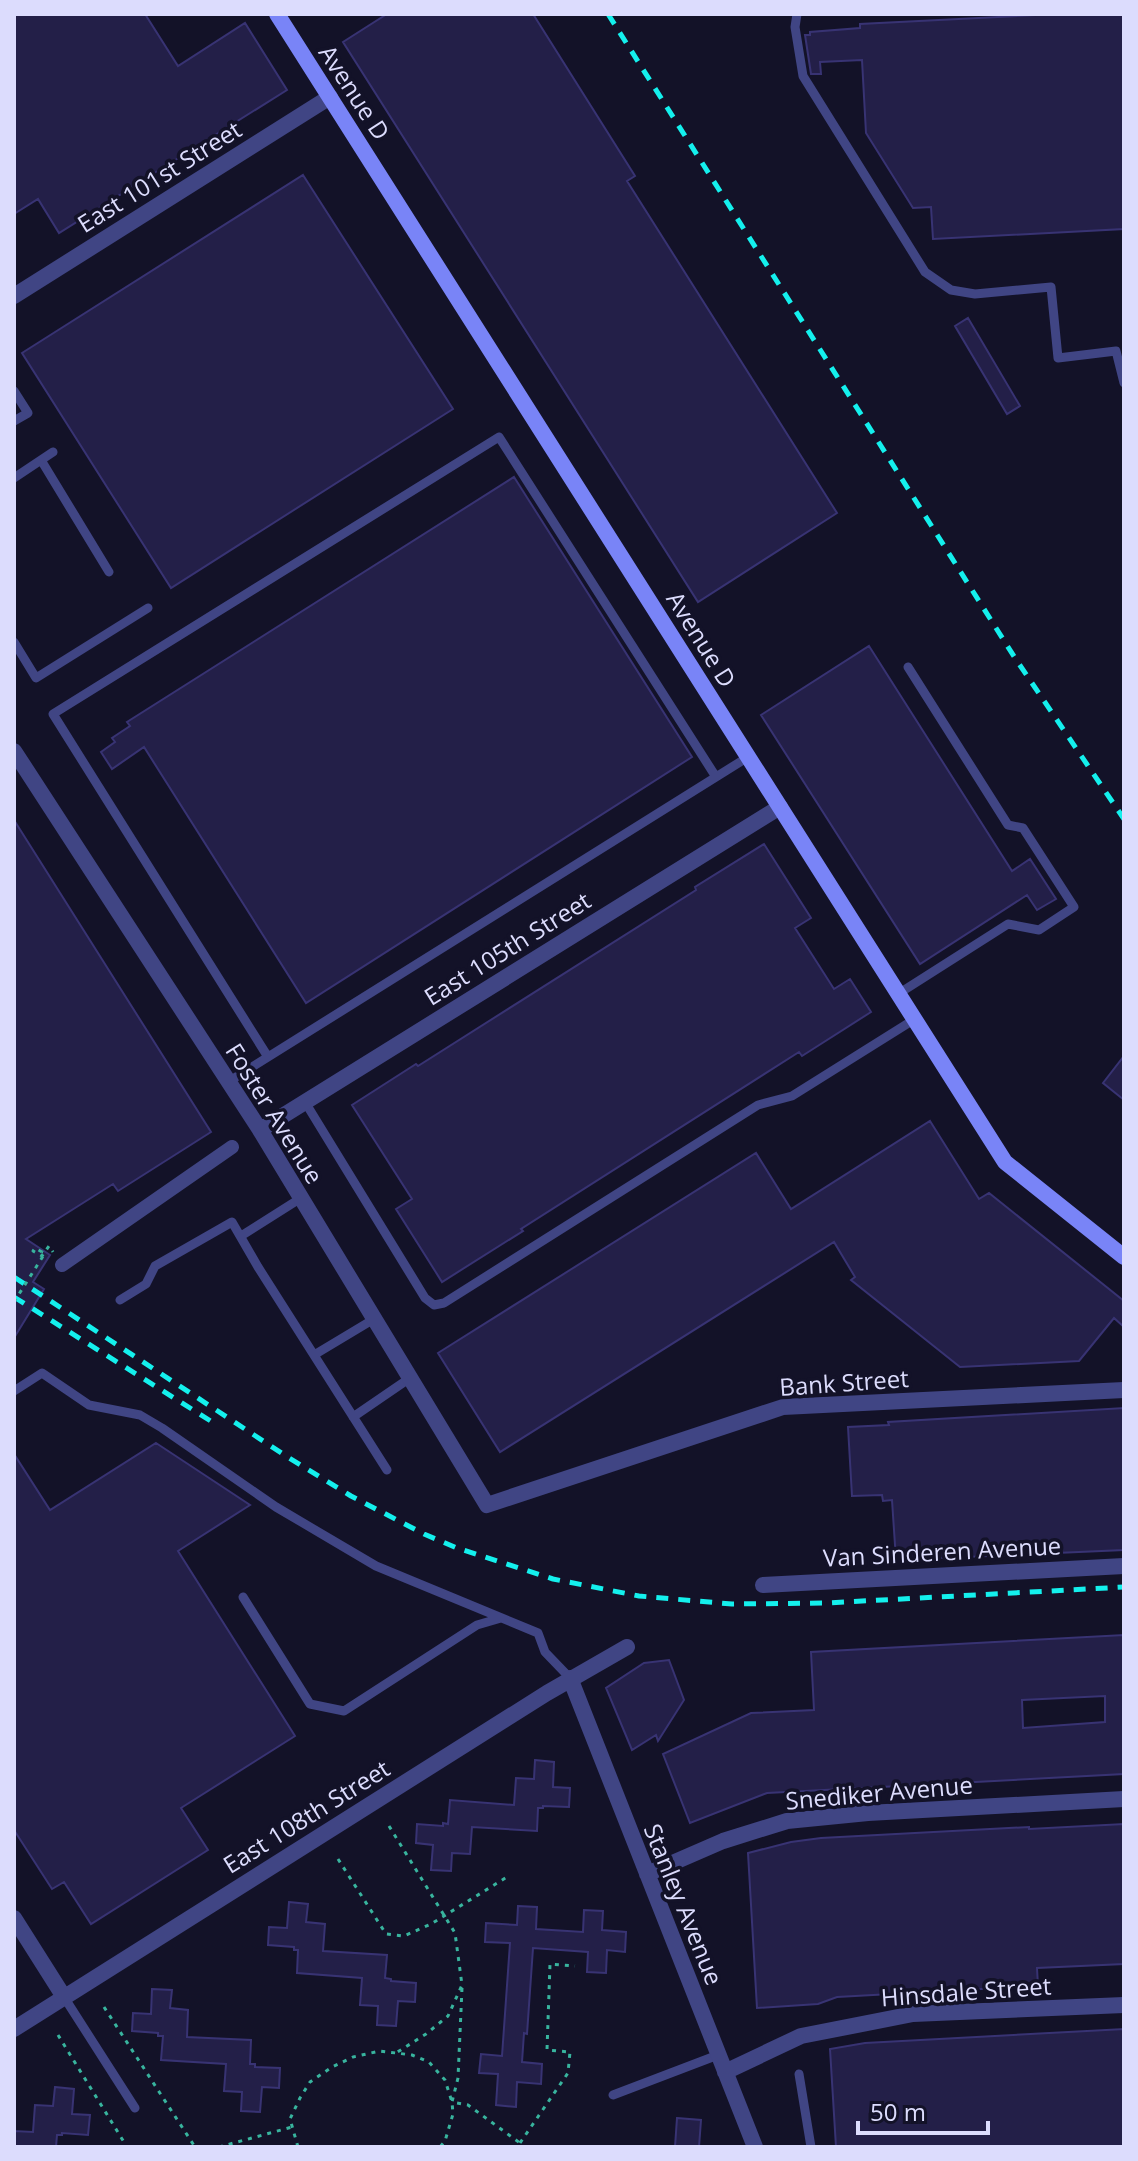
<svg xmlns="http://www.w3.org/2000/svg" width="1138" height="2161" font-family="'Open Sans',sans-serif">
<style>
.building{fill:#231f48;stroke:#383373;stroke-width:2;fill-rule:evenodd}
.lines{fill:none;stroke-linecap:round;stroke-linejoin:round}
.path{stroke:#38b49e;stroke-width:3;stroke-dasharray:4 6;stroke-linecap:butt}
.service{stroke:#404584;stroke-width:9}
.pedestrian{stroke:#404584;stroke-width:14}
.minor{stroke:#404584;stroke-width:16}
.secondary{stroke:#7984f7;stroke-width:16}
.rail{stroke:#14f0ed;stroke-width:5;stroke-dasharray:12 10;stroke-linecap:butt}
.path-bridge{stroke:#38b49e;stroke-width:3;stroke-dasharray:4 6;stroke-linecap:butt}
.labels{text-anchor:middle;dominant-baseline:central;stroke-width:7;stroke-linejoin:round;paint-order:stroke}
.street-label{font-size:24px;fill:#dcdcfd;stroke:#131228}
</style>
<rect width="100%" height="100%" fill="#131228"/>
<path class="building" d="M 14,14 L 145,14 L 178,66 L 245,23 L 287,90 L 59,233 L 38,199 L 14,214 Z
M 387,14 L 533,14 L 635,176 L 627,181 L 837,513 L 698,602 L 343,42 Z
M 1055,14 L 1124,14 L 1124,229 L 933,239 L 931,207 L 913,208 L 866,133 L 862,60 L 820,62 L 821,74 L 811,74 L 805,35 L 810,35 L 810,32 L 860,28 L 860,24 Z
M 303,175 L 453,409 L 171,588 L 22,353 Z
M 968,318 L 1020,406 L 1007,414 L 955,326 Z
M 514,477 L 692,757 L 306,1003 L 144,747 L 112,769 L 101,752 L 115,742 L 112,738 L 130,726 L 127,722 Z
M 869,646 L 1012,871 L 1030,859 L 1056,899 L 1037,910 L 1027,895 L 920,964 L 761,715 Z
M 14,820 L 211,1132 L 118,1191 L 113,1184 L 26,1239 L 50,1255 L 33,1282 L 44,1289 L 14,1338 Z
M 764,844 L 811,918 L 795,928 L 834,989 L 850,979 L 871,1012 L 802,1056 L 799,1052 L 521,1229 L 523,1231 L 442,1282 L 396,1209 L 412,1199 L 352,1105 L 416,1064 L 418,1066 L 696,890 L 695,887 Z
M 1124,1056 L 1124,1100 L 1103,1083 Z
M 930,1121 L 979,1199 L 989,1193 L 1124,1301 L 1124,1327 L 1114,1318 L 1079,1361 L 960,1367 L 851,1280 L 855,1277 L 834,1242 L 500,1452 L 438,1353 L 756,1153 L 791,1209 Z
M 1124,1408 L 1124,1550 L 896,1560 L 892,1500 L 883,1501 L 882,1495 L 852,1496 L 848,1427 L 889,1425 L 888,1422 Z
M 156,1443 L 250,1505 L 178,1551 L 295,1736 L 181,1808 L 208,1850 L 91,1924 L 64,1882 L 52,1889 L 14,1830 L 14,1454 L 50,1510 Z
M 1124,1635 L 1124,1774 L 767,1793 L 690,1823 L 663,1754 L 751,1713 L 814,1710 L 811,1652 ZM 1105,1696 L 1105,1722 L 1023,1728 L 1022,1700 Z
M 669,1660 L 684,1700 L 658,1741 L 656,1735 L 632,1750 L 606,1688 L 644,1663 Z
M 535,1760 L 554,1762 L 553,1787 L 570,1788 L 569,1807 L 543,1806 L 543,1808 L 538,1808 L 537,1831 L 472,1827 L 470,1854 L 452,1853 L 451,1871 L 431,1870 L 433,1845 L 416,1843 L 417,1824 L 443,1826 L 443,1823 L 448,1824 L 450,1800 L 514,1805 L 516,1778 L 534,1779 Z
M 1124,1824 L 1124,1964 L 1037,1968 L 1038,1986 L 837,1997 L 818,2004 L 757,2008 L 748,1853 L 791,1842 L 821,1838 L 1029,1827 L 1029,1829 Z
M 289,1902 L 308,1904 L 306,1922 L 325,1924 L 323,1951 L 387,1955 L 385,1978 L 391,1979 L 391,1981 L 416,1983 L 415,2002 L 398,2001 L 396,2026 L 377,2025 L 378,2006 L 360,2005 L 362,1978 L 297,1973 L 298,1950 L 294,1950 L 294,1947 L 268,1945 L 269,1927 L 287,1928 Z
M 518,1906 L 537,1907 L 536,1929 L 583,1932 L 584,1910 L 603,1911 L 602,1930 L 626,1932 L 625,1952 L 607,1950 L 606,1973 L 587,1972 L 588,1952 L 533,1948 L 527,2034 L 524,2033 L 522,2062 L 542,2064 L 541,2084 L 517,2082 L 516,2107 L 496,2105 L 498,2074 L 479,2073 L 481,2054 L 502,2056 L 510,1943 L 485,1942 L 486,1923 L 517,1925 Z
M 152,1989 L 172,1990 L 170,2008 L 188,2010 L 187,2037 L 251,2040 L 250,2064 L 255,2064 L 255,2067 L 280,2068 L 279,2088 L 262,2087 L 260,2112 L 241,2111 L 242,2092 L 224,2091 L 226,2064 L 161,2060 L 163,2036 L 158,2036 L 158,2033 L 132,2031 L 133,2013 L 151,2014 Z
M 1124,2029 L 1124,2147 L 836,2147 L 830,2049 L 865,2043 Z
M 55,2087 L 74,2089 L 72,2114 L 90,2115 L 88,2135 L 62,2133 L 62,2135 L 57,2135 L 56,2147 L 14,2147 L 14,2131 L 33,2132 L 35,2105 L 53,2106 Z
M 677,2118 L 701,2120 L 699,2147 L 675,2147 Z"/>
<g class="lines">
<path class="path" d="M 42,1252 L 35,1248 L 33,1251 L 42,1256 L 49,1246 L 53,1252
M 389,1826 L 455,1933 L 462,1985 L 448,2016 L 426,2034 L 396,2053
M 338,1859 L 386,1934 L 404,1936 L 431,1924 L 507,1877
M 462,1988 L 458,2078 L 452,2102 L 468,2105 L 520,2143 L 518,2147
M 104,2007 L 195,2147
M 58,2035 L 127,2147
M 520,2143 L 568,2073 L 570,2052 L 547,2050 L 550,1964 L 575,1966
M 219,2147 L 292,2127
M 298,2147 L 290,2119 L 300,2098 L 310,2082 L 332,2067 L 353,2057 L 380,2051 L 412,2055 L 429,2062 L 445,2080 L 452,2102 L 453,2114 L 445,2141 L 440,2147"/>
<path class="service" d="M 797,14 L 795,27 L 803,76 L 925,272 L 951,290 L 975,294 L 1051,287 L 1058,358 L 1116,351 L 1124,383
M 14,391 L 28,413 L 14,421
M 41,460 L 109,572
M 14,478 L 53,452
M 14,642 L 36,678 L 148,608
M 898,994 L 1008,924 L 1039,930 L 1074,907 L 1023,828 L 1008,825 L 908,667
M 268,1057 L 53,714 L 499,437 L 716,777
M 228,1082 L 748,757
M 305,1102 L 425,1298 L 434,1305 L 444,1303 L 758,1105 L 792,1096 L 915,1019
M 241,1236 L 301,1198
M 120,1300 L 146,1284 L 155,1266 L 232,1222 L 258,1267 L 387,1470
M 314,1355 L 374,1319
M 14,1391 L 42,1373 L 89,1405 L 140,1415 L 162,1428 L 276,1507 L 376,1566 L 538,1633 L 545,1652 L 570,1678
M 353,1417 L 410,1378
M 243,1597 L 310,1704 L 344,1711 L 477,1625 L 501,1618
M 64,1997 L 135,2108
M 799,2074 L 811,2147
M 613,2095 L 718,2055"/>
<path class="pedestrian" d="M 62,1265 L 232,1147"/>
<path class="minor" d="M 14,296 L 330,97
M 14,751 L 260,1130 L 487,1505 L 783,1407 L 1124,1390
M 260,1130 L 780,807
M 763,1585 L 1124,1566
M 570,1678 L 755,2147
M 647,1874 L 723,1841 L 787,1821 L 868,1813 L 1124,1799
M 14,1918 L 64,1997
M 14,2029 L 547,1693 L 627,1647
M 725,2072 L 801,2036 L 913,2014 L 1124,2005"/>
<path class="secondary" d="M 277,14 L 1005,1162 L 1124,1257"/>
<path class="rail" d="M 608,14 L 1015,658 L 1124,819
M 14,1277 L 286,1456 L 351,1496 L 424,1534 L 457,1548 L 553,1579 L 639,1596 L 732,1604 L 826,1603 L 1124,1587
M 14,1297 L 217,1425"/>
<path class="path-bridge" d="M 14,1302 L 45,1253 L 42,1252"/>
</g>
<g class="labels">
<g class="street-label">
<text transform="translate(355 92) rotate(57)">Avenue D</text>
<text transform="translate(159 176) rotate(-32)">East 101st Street</text>
<text transform="translate(702 639) rotate(58)">Avenue D</text>
<text transform="translate(507 948) rotate(-32)">East 105th Street</text>
<text transform="translate(275 1113) rotate(58)">Foster Avenue</text>
<text transform="translate(844 1382) rotate(-4)">Bank Street</text>
<text transform="translate(942 1551) rotate(-3)">Van Sinderen Avenue</text>
<text transform="translate(879 1792) rotate(-5)">Snediker Avenue</text>
<text transform="translate(306 1816) rotate(-32)">East 108th Street</text>
<text transform="translate(684 1904) rotate(68)">Stanley Avenue</text>
<text transform="translate(966 1991) rotate(-4)">Hinsdale Street</text>
</g>
</g>
<rect width="1138" height="2161" fill="none" stroke="#dcdcfd" stroke-width="32"/>
<path d="M858 2121v12h130v-12" fill="none" stroke="#dcdcfd" stroke-width="4"/>
<text x="870" y="2121" font-size="24" fill="#dcdcfd" stroke="#131228" stroke-width="6" paint-order="stroke">50 m</text>
</svg>
